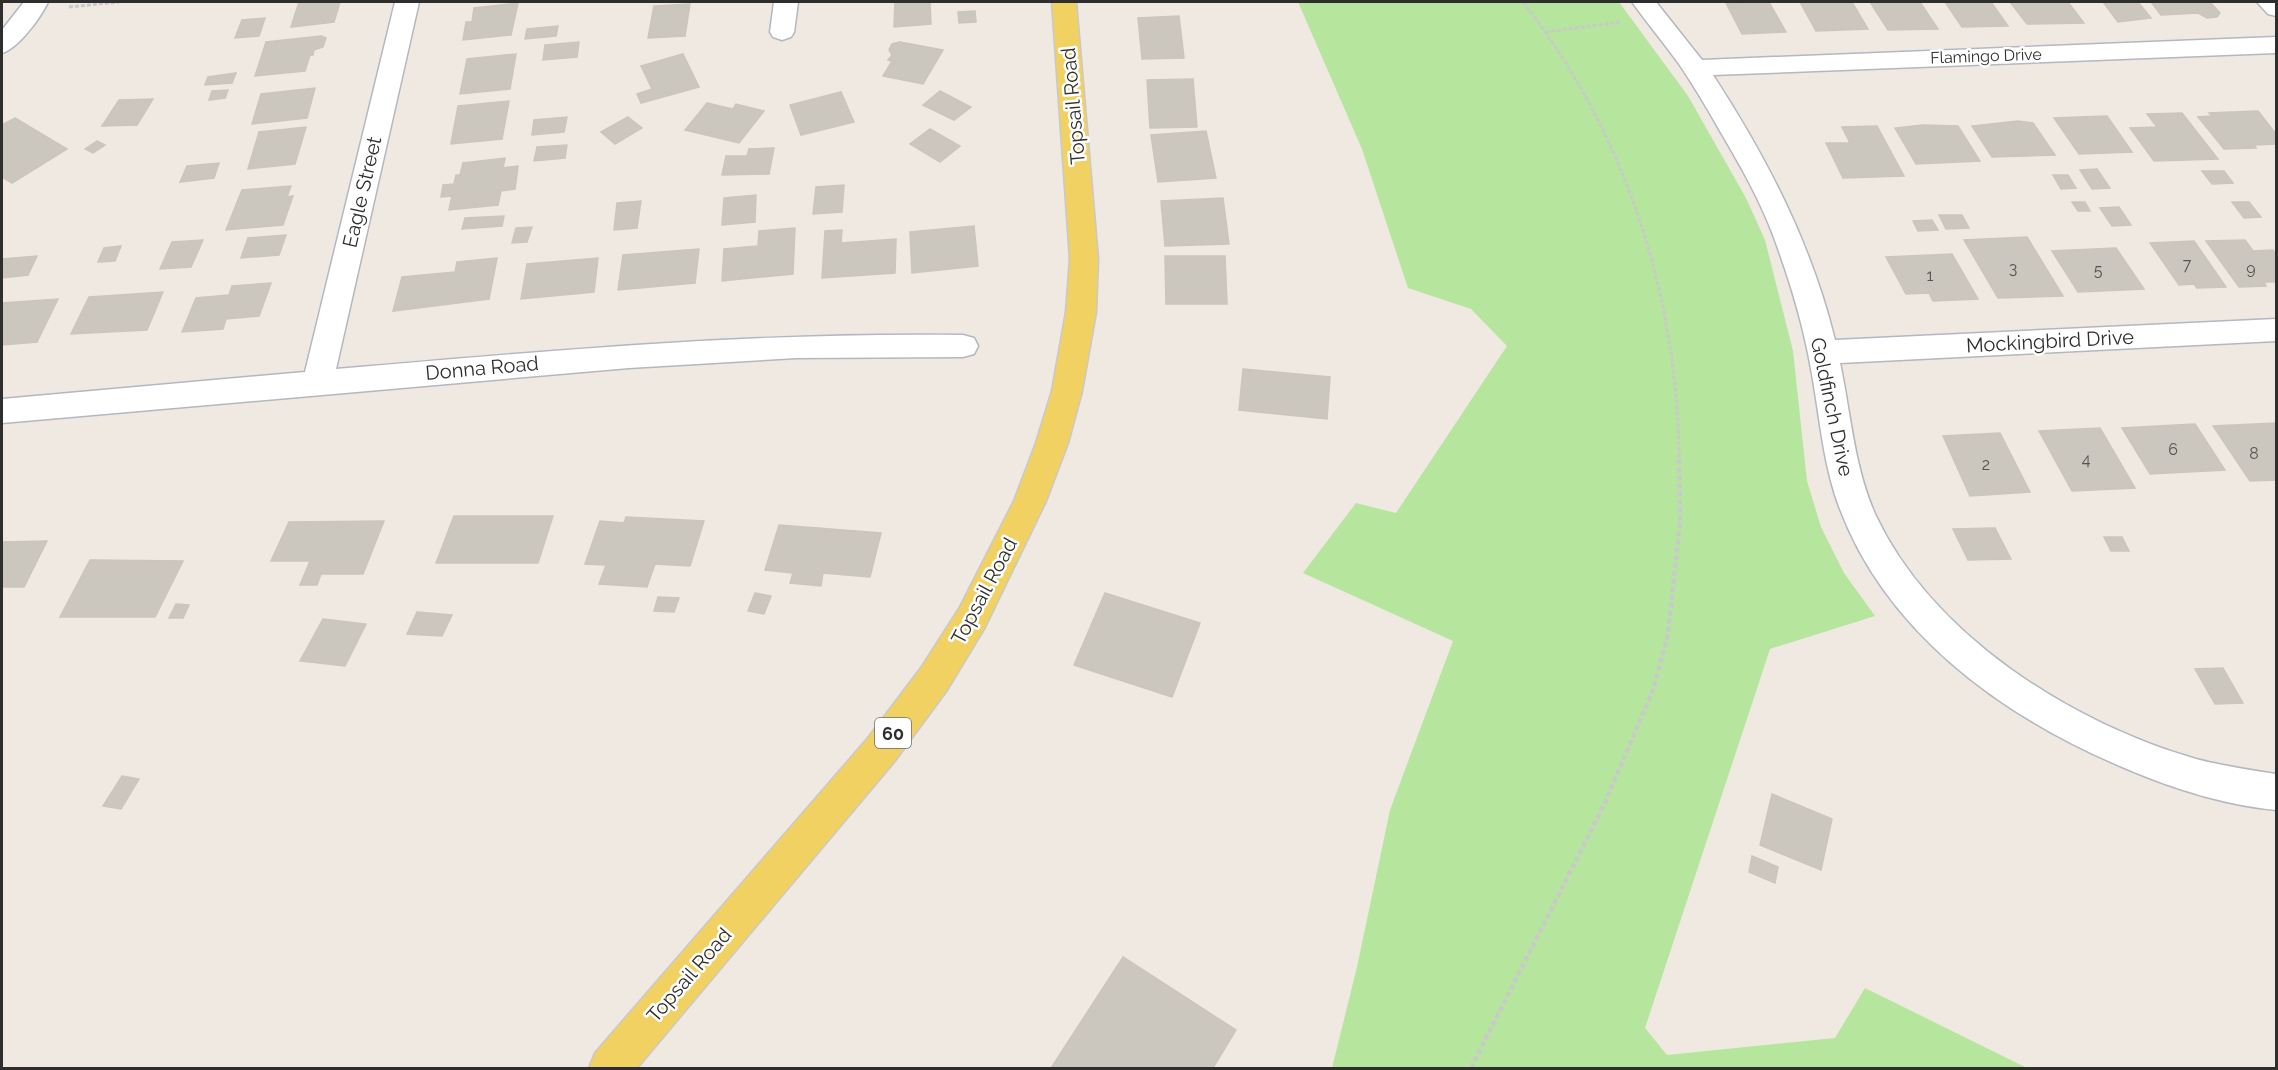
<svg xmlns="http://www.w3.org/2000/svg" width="2278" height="1070" font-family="Raleway,sans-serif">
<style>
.green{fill:#b6e59e}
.building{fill:#cbc7bf;stroke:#cbc5ba;stroke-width:1.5}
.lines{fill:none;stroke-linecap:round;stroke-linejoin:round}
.street-casing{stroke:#b4b7c1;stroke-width:3}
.primary-casing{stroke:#c9c9c9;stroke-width:3}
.path-far1{stroke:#c9c9c9;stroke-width:3;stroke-dasharray:4 2;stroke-linecap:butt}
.path{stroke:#c9c9c9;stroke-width:4.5;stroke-dasharray:5 3;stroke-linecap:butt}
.street{fill:#fff;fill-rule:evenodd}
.primary{fill:#f2d163;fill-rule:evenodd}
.labels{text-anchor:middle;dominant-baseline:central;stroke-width:5;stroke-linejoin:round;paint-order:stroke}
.far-street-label{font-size:16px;fill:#2e2e2e;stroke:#fff}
.number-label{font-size:16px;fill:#555452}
.shield{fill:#fff;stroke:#6d6d6d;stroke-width:1.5}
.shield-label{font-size:18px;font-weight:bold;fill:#2e2e2e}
.street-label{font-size:20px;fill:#2e2e2e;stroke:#fff}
</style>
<rect width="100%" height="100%" fill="#efe9e1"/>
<path class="green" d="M 1298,2 L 1619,2 L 1688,96 L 1746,198 L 1765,240 L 1793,351 L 1807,481 L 1821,527 L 1844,573 L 1875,616 L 1770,649 L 1645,1028 L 1667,1055 L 1835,1038 L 1865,988 L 2027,1068 L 1332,1068 L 1357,967 L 1390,810 L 1453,641 L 1303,573 L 1356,503 L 1396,513 L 1507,346 L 1471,309 L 1408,288 L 1362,149 Z"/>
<path class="building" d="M 299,2 L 340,2 L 334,22 L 291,27 Z
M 895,2 L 930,2 L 931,24 L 894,27 Z
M 1769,2 L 1786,32 L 1742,34 L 1726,3 Z
M 1800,2 L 1852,2 L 1868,29 L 1816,31 Z
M 1870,2 L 1920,2 L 1938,29 L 1888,30 Z
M 1945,2 L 1991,2 L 2008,26 L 1962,27 Z
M 2010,2 L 2068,2 L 2084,23 L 2027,24 Z
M 2103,2 L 2138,2 L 2151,18 L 2118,22 Z
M 2151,2 L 2210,2 L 2220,13 L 2217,17 L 2207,18 L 2198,13 L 2161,15 Z
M 518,3 L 511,35 L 463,40 L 466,22 L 472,22 L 474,8 Z
M 690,4 L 685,36 L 648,38 L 654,6 Z
M 975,11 L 976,22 L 959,23 L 958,12 Z
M 1179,16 L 1184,58 L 1142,59 L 1138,18 Z
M 265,18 L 259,36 L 235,38 L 242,20 Z
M 558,26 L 556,36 L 525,39 L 527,29 Z
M 321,36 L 326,38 L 323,47 L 314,50 L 313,55 L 310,55 L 305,71 L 255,76 L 266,42 Z
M 579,42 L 577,57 L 543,60 L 545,45 Z
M 900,42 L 943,50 L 923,84 L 883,76 L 892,61 L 888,60 L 892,55 L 889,50 L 892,44 Z
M 516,54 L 510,89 L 460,94 L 467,59 Z
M 683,54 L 699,87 L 641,103 L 637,94 L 652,89 L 641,66 Z
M 236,73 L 232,83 L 205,85 L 208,77 Z
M 1193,79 L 1197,127 L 1150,128 L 1147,80 Z
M 315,88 L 307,118 L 252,124 L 261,94 Z
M 228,90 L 225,98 L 209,100 L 212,91 Z
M 940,91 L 971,107 L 954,120 L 923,105 Z
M 841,92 L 854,122 L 801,135 L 790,105 Z
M 153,99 L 137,125 L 102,126 L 119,100 Z
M 509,101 L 502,139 L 451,144 L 458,106 Z
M 707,103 L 733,109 L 736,104 L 764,111 L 739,143 L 685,130 Z
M 2258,111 L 2276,134 L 2276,144 L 2254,145 L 2256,148 L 2224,149 L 2198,117 L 2212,116 L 2209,113 Z
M 2182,113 L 2218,159 L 2154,161 L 2130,128 L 2157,127 L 2147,114 Z
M 2107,116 L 2132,152 L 2079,154 L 2054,118 Z
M 567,117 L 564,132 L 532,135 L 534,120 Z
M 628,117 L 642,128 L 615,144 L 601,132 Z
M 15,118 L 67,149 L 12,183 L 2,177 L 2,125 Z
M 2018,121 L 2033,123 L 2055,155 L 1992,157 L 1972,126 Z
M 1923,125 L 1958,126 L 1980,161 L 1916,164 L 1895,128 Z
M 1877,126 L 1904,176 L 1843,178 L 1826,143 L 1850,143 L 1842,127 Z
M 306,127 L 295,164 L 248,169 L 259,132 Z
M 930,129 L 960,146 L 940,162 L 910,144 Z
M 1206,131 L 1216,178 L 1158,182 L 1151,135 Z
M 97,141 L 105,145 L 93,153 L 85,149 Z
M 567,145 L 565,158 L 534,161 L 537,147 Z
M 774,148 L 769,174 L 722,175 L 726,156 L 747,156 L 749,149 Z
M 505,158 L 503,168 L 518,166 L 515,189 L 501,191 L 498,205 L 449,210 L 452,196 L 441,197 L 443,185 L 454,184 L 456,175 L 460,175 L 463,163 Z
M 219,163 L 214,178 L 180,182 L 187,166 Z
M 2097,169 L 2110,188 L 2092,189 L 2080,170 Z
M 2202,171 L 2224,171 L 2233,183 L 2212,184 Z
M 2053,175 L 2068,175 L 2076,188 L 2061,189 Z
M 844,185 L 842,212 L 813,214 L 816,187 Z
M 291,186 L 287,197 L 293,196 L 283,225 L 226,230 L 242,190 Z
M 756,195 L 755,222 L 722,225 L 724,198 Z
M 1223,198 L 1229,244 L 1165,246 L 1161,201 Z
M 641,201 L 637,228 L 614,230 L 617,203 Z
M 2072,202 L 2085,202 L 2090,211 L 2078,211 Z
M 2232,202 L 2249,202 L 2261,217 L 2244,218 Z
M 2119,207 L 2131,225 L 2112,226 L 2100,208 Z
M 1939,215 L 1962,215 L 1969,228 L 1946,229 Z
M 504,216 L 502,226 L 462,229 L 465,218 Z
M 1932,220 L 1938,230 L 1918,231 L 1913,221 Z
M 974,226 L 978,266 L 912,273 L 910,232 Z
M 532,227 L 527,242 L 512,243 L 516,228 Z
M 795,228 L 793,274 L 722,281 L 724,249 L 758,246 L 759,231 Z
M 842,230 L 841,243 L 896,239 L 895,273 L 822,278 L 825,231 Z
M 286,235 L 279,255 L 241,258 L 248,238 Z
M 2027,237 L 2063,296 L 1998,298 L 1964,240 Z
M 203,240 L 191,267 L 160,269 L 172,242 Z
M 2245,240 L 2253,251 L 2273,250 L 2276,255 L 2276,282 L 2264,282 L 2266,286 L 2239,287 L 2206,241 Z
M 2194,241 L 2226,287 L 2197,288 L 2194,284 L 2179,285 L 2150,243 Z
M 121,246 L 115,261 L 98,262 L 104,248 Z
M 2116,248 L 2144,289 L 2078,292 L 2052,251 Z
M 699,249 L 695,283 L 618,290 L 623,255 Z
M 1952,254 L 1978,299 L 1933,301 L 1929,293 L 1906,294 L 1886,257 Z
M 37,256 L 28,275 L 2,278 L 2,259 Z
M 1165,256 L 1225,256 L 1227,304 L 1166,304 Z
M 497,258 L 489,299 L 393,311 L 402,277 L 455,272 L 457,262 Z
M 598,258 L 594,292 L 521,299 L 527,264 Z
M 271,283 L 259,316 L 226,319 L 223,329 L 182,332 L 196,298 L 229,295 L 232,286 Z
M 163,292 L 147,330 L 71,334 L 89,297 Z
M 58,299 L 37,342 L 2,345 L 2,303 Z
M 1243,369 L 1330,377 L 1327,419 L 1239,410 Z
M 2276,423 L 2276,480 L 2250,481 L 2213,426 Z
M 2195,424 L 2225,470 L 2150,474 L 2122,428 Z
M 2100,428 L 2135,488 L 2072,491 L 2039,431 Z
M 2000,433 L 2030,492 L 1970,496 L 1943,436 Z
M 454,516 L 553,516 L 538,563 L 436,563 Z
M 626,517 L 704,521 L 690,566 L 655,564 L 647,587 L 599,584 L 606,565 L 585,564 L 600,521 L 624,523 Z
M 384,521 L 363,574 L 321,574 L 317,585 L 300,585 L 310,561 L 271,561 L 289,522 Z
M 779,525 L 881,533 L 870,577 L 823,573 L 821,586 L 790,583 L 793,573 L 765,570 Z
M 1995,528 L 2011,559 L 1968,560 L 1953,529 Z
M 2104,537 L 2122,537 L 2129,551 L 2111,551 Z
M 47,541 L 24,587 L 2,587 L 2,542 Z
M 90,560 L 183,561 L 155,617 L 60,617 Z
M 755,593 L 771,596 L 764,614 L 748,611 Z
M 1105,593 L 1200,623 L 1172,697 L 1074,665 Z
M 658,597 L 679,598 L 674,612 L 654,611 Z
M 176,604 L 189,605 L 183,618 L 169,618 Z
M 417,612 L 452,615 L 442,636 L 407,634 Z
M 323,619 L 366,624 L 345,666 L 300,661 Z
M 2223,668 L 2243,703 L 2215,704 L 2195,669 Z
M 122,776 L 139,779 L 121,809 L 103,806 Z
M 1772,794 L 1832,819 L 1821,870 L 1760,845 Z
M 1752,856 L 1778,867 L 1775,883 L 1749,872 Z
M 1123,957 L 1236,1030 L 1213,1068 L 1051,1068 Z"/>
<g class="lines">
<g class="street-casing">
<path id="street" d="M 24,2 L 48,2 C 41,17 18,49 2,53 L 2,30 Z
M 395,2 L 419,2 L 336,369 C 545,351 753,332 963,335 L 974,338 L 978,346 L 974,354 L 963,357 L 796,358 L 629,368 L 2,423 L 2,399 L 305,372 Z
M 774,2 L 798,2 L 794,32 L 791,37 L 782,40 L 773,37 L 770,32 Z
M 1632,2 L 1656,2 L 1702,60 L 2276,37 L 2276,53 L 1713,75 C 1767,158 1811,243 1835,340 L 2276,319 L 2276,341 L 1840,363 C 1851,414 1854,468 1876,516 C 1933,636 2073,724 2196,759 C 2223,766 2250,770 2276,774 L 2276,810 C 2225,805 2174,789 2127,769 C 2002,717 1879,629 1835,495 C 1822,454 1819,411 1811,369 C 1803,323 1789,278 1773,235 C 1759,198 1740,165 1720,131 C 1707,108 1694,86 1679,64 C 1664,43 1647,23 1632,2 Z
M 2257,2 L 2276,2 L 2276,16 L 2268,14 Z"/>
</g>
<g class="primary-casing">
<path id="primary" d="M 1052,2 L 1076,2 L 1098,259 L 1096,312 L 1082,391 L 1068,443 L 1046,501 L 984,629 L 947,690 L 894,762 L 637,1068 L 589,1068 L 595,1053 L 868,738 L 921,668 L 960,607 L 1014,501 L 1036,443 L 1052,391 L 1066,312 L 1070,259 Z"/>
</g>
<path class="path-far1" d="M 1523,2 C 1625,132 1678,296 1679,460
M 69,7 L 119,2
M 1545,32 L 1620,22"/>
<path class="path" d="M 1471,1068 L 1604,805 L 1653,690 L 1668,634 L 1680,523 L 1679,459"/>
<use href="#street" class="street"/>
<use href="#primary" class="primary"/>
</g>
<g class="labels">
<g class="far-street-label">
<text transform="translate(1986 56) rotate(-2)">Flamingo Drive</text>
</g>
<g class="number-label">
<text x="2187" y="264">7</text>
<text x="2013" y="268">3</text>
<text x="2251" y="268">9</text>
<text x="2098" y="270">5</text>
<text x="1930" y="275">1</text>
<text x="2173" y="449">6</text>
<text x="2254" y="453">8</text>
<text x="2086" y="459">4</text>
<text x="1986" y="464">2</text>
</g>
<rect class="shield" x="875" y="718" width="36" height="30" rx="4.5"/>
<g class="shield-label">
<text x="893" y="733">60</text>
</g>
<g class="street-label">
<text transform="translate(1073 106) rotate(-95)">Topsail Road</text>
<text transform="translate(362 192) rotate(-77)">Eagle Street</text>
<text transform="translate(2050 341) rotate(-3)">Mockingbird Drive</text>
<text transform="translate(482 368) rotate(-5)">Donna Road</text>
<text transform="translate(1832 407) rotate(78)">Goldfinch Drive</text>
<text transform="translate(984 591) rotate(-62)">Topsail Road</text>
<text transform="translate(689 975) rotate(-49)">Topsail Road</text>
</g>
</g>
<rect width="2278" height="1070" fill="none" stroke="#2e2e2e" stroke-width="6"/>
</svg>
